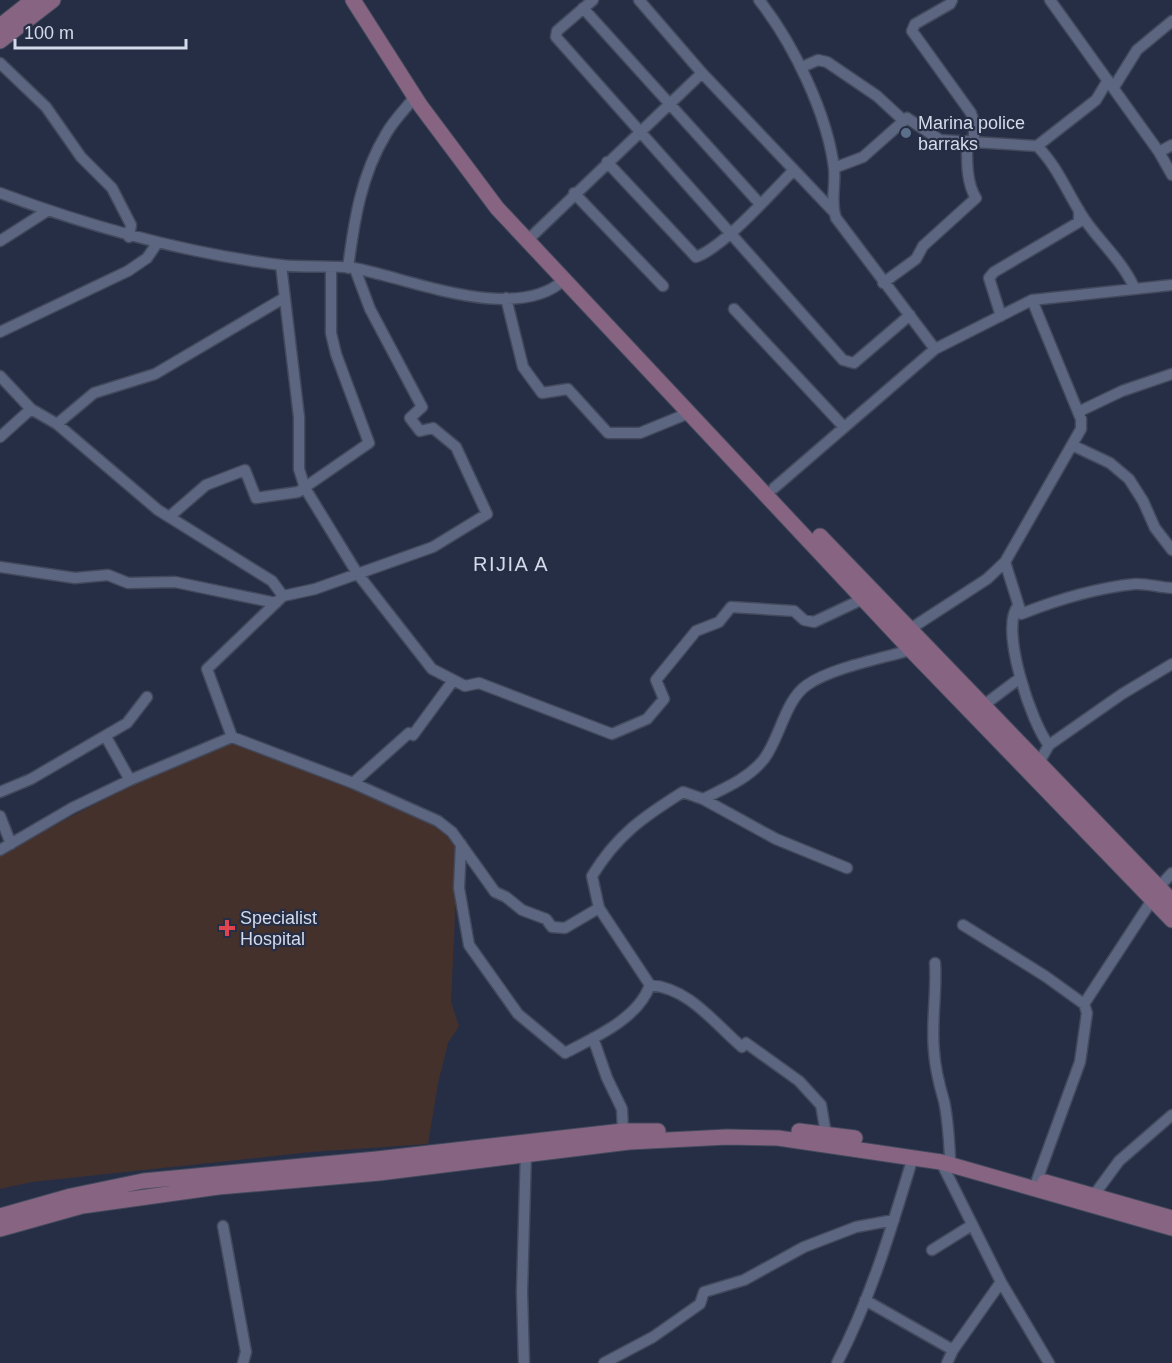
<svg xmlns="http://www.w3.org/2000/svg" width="1172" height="1363" font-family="Helvetica,sans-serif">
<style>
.medical{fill:#45312c}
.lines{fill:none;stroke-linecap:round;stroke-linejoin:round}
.minor-casing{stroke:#42495c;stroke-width:13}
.secondary-casing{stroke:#42495c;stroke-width:17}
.minor{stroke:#5c6680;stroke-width:10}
.secondary{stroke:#876582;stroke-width:15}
.service-dot{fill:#5c6f8a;stroke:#262e45;stroke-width:2}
.health-dot{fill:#e0444e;stroke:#262e45;stroke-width:2}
.labels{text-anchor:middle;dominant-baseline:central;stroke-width:4.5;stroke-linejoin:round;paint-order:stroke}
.poi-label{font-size:18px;fill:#d4dae9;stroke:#262e45;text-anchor:start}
.neighbourhood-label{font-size:20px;letter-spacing:1.5px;fill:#d4dae9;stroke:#262e45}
</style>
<rect width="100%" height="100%" fill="#262e45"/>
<path class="medical" d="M 221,738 L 334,779 L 446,829 L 458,848 L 451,1002 L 459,1026 L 448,1043 L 438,1083 L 428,1144 L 311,1152 L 32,1182 L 0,1189 L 0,854 Z"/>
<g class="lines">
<g class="minor-casing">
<path id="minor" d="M 593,0 L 557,31 L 556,37 L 843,360 L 854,363 L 910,315
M 639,0 L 702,73 L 833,211
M 759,0 C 793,43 827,113 834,168 C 836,185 830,201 836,218 L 935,349
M 952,0 L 950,4 L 915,24 L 912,31 L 971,113 L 974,123 L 974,142
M 1050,0 L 1159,152 L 1172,175
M 583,8 L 760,204
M 0,63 L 46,107 L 81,157 L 112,188 L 131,225 L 129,237
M 802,67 L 818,60 L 827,62 L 877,96 L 903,120
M 1114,87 L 1137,50 L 1172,21
M 1037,146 C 1059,168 1068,195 1085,220 C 1101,243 1122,261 1134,287
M 1159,152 L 1172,145
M 607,162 L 696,257 C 724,247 771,193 794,170
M 834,168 L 863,157 L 907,118 L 940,140 L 1037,146 L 1096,100 L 1108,80
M 0,193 C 91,227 184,253 281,265 C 304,268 333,265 354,268 C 411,279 515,324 564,280
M 574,193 L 663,286
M 533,235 L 702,73
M 0,241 L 47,211
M 281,265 L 299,417 L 299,469 L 305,488 L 357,573 L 432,669 L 465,686 L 479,683 L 612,734 L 647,719 L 664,699 L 656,680 L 696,631 L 719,622 L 731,607 L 794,611 L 804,620 L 814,622 L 865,598
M 348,268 C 354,221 361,175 386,134 C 393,121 405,109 415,97
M 883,283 L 916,259 L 923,246 L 976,198 C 966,183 967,159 967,141
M 506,298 L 523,367 L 542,393 L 568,389 L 608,433 L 640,433 L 689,413
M 734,309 L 843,426
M 1001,316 L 989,278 L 994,272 L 1079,222 L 1079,210
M 0,332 L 128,271 L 147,258 L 158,242
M 0,376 L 31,409 L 57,424 L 158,510 L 272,581 L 283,596
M 1078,412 L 1122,391 L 1172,374
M 57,424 L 94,393 L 155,374 L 284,298
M 0,437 L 31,409
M 1074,446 L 1110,463 L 1129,479 L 1143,501 L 1155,528 L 1172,550
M 774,488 L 935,349 L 1032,300 L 1172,285
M 169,517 L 206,485 L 245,470 L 256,498 L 298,492 L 369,443 L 336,354 L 331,333 L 331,269
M 1005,562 L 1021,613
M 0,567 L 75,578 L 108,575 L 128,583 L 175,582 L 276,603
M 1021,614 C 1059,599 1095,588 1135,584 C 1147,583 1160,588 1172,588
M 1021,614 L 1018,606 C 999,628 1032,725 1049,745
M 910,629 L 987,579 L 1005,562 L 1081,429 L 1081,419 L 1032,300
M 984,705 L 1020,678
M 106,737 L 130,780
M 232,737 L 207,669 L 283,596 L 315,589 L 433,547 L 487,514 L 456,447 L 433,428 L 420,431 L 410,418 L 422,407 L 370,309 L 355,269
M 1038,764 L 1049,745 L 1122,694 L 1172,664
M 353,783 L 409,733 L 413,735 L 452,682
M 0,792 L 31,779 L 127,723 L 147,697
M 703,799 C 725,788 748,779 764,759 C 780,738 785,700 807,685 C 831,668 883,658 911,650
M 0,816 L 11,844
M 461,844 L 459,888 L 469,945 L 518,1014 L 565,1053 C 595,1037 638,1019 650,985 L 599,908 L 592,876 C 617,835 643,817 683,792 L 703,799 L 776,839 L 847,868
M 0,850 L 72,808 L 130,780 L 232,737 L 353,783 L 438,821 L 452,832 L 495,892 L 506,897 L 522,910 L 546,919 L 552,927 L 565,928 L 599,908
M 1159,887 L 1172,873
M 963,925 L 1045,976 L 1084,1004 L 1087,1013 L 1080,1062 L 1037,1180
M 935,963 C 937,993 931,1021 934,1051 C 935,1069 939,1084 944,1101 C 948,1119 949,1138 950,1157
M 650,985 C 689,988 714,1023 742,1047 L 746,1043 L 799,1081 L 821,1105 L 826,1134
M 1084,1004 L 1152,900
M 593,1038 L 607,1078 L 622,1109 L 623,1131
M 941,1162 L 1001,1282 L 1049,1363
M 1094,1195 L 1119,1161 L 1172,1115
M 223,1226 L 246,1352 L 243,1363
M 932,1250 L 972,1225
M 865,1300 L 953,1350
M 524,1363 L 522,1292 L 526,1150
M 604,1363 L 653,1337 L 700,1304 L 704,1292 L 744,1280 L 804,1247 L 856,1227 L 894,1220
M 837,1363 C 871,1298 892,1227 913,1157
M 947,1363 L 953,1350 L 1001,1282"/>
</g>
<g class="secondary-casing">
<path id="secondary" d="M 353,0 L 420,105 L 497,208 L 911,650 L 1172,920
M 0,26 L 33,0
M 0,41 L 53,0
M 820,536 L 1172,901
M 799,1131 L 855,1138
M 1045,1182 L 1172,1218
M 0,1216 L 71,1196 L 143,1181 L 377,1159 L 623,1131 L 658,1131
M 0,1229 L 82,1206 L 218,1187 L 379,1173 L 629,1142 L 727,1137 L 778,1138 L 941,1162 L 1172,1228"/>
</g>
<use href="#minor" class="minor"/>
<use href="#secondary" class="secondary"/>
</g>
<circle class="service-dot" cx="906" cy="133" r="6"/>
<path class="health-dot" d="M224 919h6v6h6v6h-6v6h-6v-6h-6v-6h6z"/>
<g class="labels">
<g class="poi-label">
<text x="918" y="123">Marina police<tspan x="918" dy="21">barraks</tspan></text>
<text x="240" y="918">Specialist<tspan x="240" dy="21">Hospital</tspan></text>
</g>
<g class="neighbourhood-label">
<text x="511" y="564">RIJIA A</text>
</g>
</g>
<path d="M15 39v9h171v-9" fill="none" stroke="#d4dae9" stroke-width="3"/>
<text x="24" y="39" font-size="18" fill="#d4dae9" stroke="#262e45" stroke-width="4.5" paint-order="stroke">100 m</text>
</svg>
